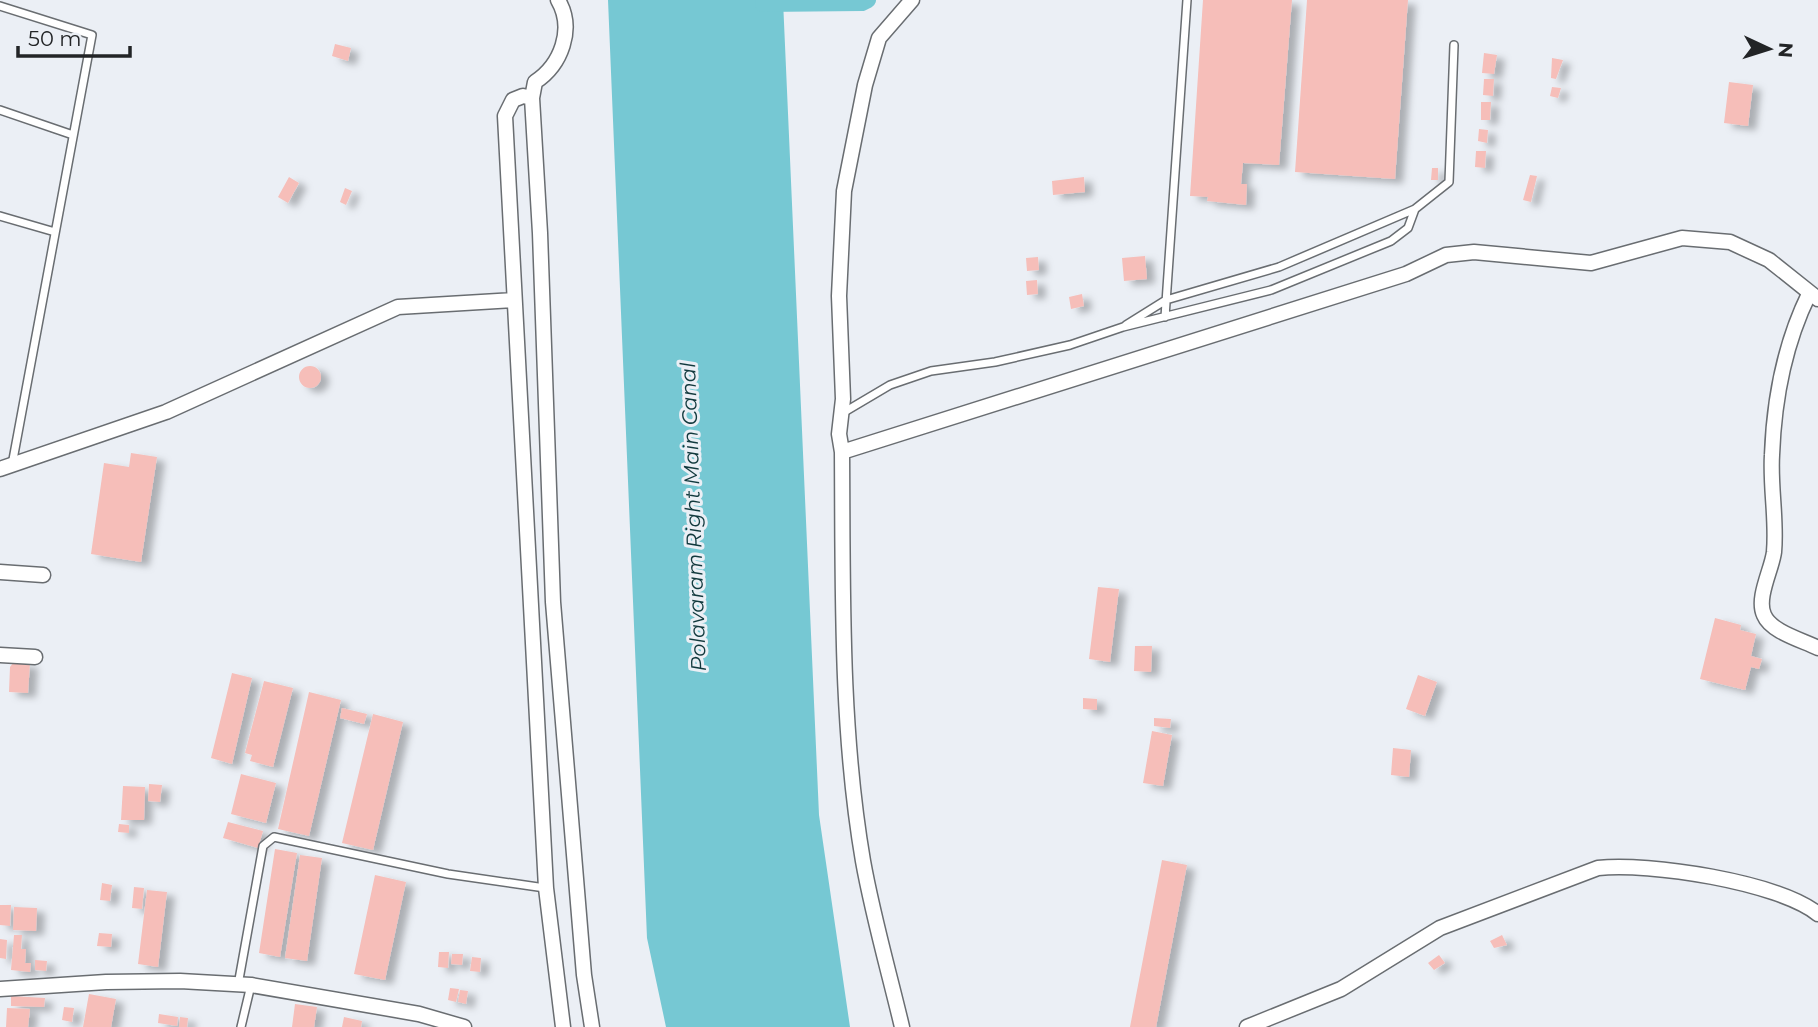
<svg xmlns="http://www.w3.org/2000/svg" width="1818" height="1027" font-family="Montserrat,sans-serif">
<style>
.water{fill:#76c8d3}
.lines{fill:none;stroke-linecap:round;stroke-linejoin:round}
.canal{stroke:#76c8d3;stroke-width:16}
.building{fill:#f6beb9;filter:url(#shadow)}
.service-casing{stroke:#696d71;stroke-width:10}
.minor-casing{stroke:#696d71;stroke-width:17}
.service{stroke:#fff;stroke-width:7}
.minor{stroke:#fff;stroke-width:14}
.labels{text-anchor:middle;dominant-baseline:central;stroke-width:6;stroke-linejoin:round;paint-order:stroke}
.water-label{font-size:21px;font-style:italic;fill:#11393d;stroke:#ebeff5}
</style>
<defs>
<filter id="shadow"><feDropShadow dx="8" dy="4.5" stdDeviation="3.5" flood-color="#0004"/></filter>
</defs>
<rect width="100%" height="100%" fill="#ebeff5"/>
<path class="water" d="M 608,0 L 783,0 L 819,815 L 850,1027 L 666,1027 L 647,938 Z"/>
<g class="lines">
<path class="canal" d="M 763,4 L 862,3 L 868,0"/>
</g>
<path class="building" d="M 1203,0 L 1292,0 L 1279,165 L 1243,163 L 1241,184 L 1247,184 L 1246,205 L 1207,201 L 1208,197 L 1190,196 Z
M 1307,0 L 1408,0 L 1395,179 L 1295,172 Z
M 335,44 L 351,48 L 348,61 L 332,56 Z
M 1484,53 L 1497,55 L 1494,74 L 1482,73 Z
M 1552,58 L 1563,60 L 1556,79 L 1551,78 Z
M 1484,79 L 1494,79 L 1493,96 L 1483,95 Z
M 1729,82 L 1753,85 L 1748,126 L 1724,123 Z
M 1552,87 L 1561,88 L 1558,98 L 1550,96 Z
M 1481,102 L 1491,102 L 1490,120 L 1481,120 Z
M 1479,129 L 1488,130 L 1487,143 L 1478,141 Z
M 1476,151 L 1486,151 L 1485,168 L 1475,167 Z
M 1432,168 L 1438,168 L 1438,180 L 1431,180 Z
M 1530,175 L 1537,176 L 1531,202 L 1523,200 Z
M 289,177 L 299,183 L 288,203 L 278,197 Z
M 1084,177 L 1085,192 L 1053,195 L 1052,181 Z
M 345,188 L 352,191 L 346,205 L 340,202 Z
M 1145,256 L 1147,279 L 1124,281 L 1122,258 Z
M 1038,257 L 1039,270 L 1027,271 L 1026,258 Z
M 1037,280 L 1038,294 L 1027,295 L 1026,281 Z
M 1082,294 L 1084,306 L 1071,309 L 1069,297 Z
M299 377a11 11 0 1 1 22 0a11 11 0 1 1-22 0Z
M 131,453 L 157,457 L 141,562 L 91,554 L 104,463 L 129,467 Z
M 1098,587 L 1119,589 L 1110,662 L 1089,659 Z
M 1715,618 L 1741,625 L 1740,630 L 1756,634 L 1751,656 L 1762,659 L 1759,669 L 1751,667 L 1745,690 L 1700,679 Z
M 1135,646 L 1152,646 L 1151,672 L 1134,671 Z
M 13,663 L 30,663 L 28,693 L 9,692 L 10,667 Z
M 232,673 L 252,678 L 232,764 L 211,758 Z
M 1418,675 L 1437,682 L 1425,716 L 1406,709 Z
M 264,681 L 293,688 L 273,767 L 250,761 L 252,755 L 245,753 Z
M 309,692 L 341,700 L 309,836 L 278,829 Z
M 1083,698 L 1097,699 L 1097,710 L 1083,709 Z
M 342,708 L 367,714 L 364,724 L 340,718 Z
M 373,714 L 403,722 L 373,850 L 342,843 Z
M 1154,718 L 1171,719 L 1170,728 L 1154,726 Z
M 1152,731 L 1172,735 L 1163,786 L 1143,783 Z
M 1393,748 L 1411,750 L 1409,777 L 1391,775 Z
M 241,774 L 276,783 L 266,823 L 231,814 Z
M 149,784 L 162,785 L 160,802 L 148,801 Z
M 123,786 L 145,787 L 144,820 L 121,820 Z
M 228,822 L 263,831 L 258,848 L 223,838 Z
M 119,824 L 129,825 L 129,833 L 118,832 Z
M 275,849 L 297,853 L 280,957 L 259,953 Z
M 300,855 L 322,858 L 307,961 L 285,958 Z
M 1162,860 L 1187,865 L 1156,1027 L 1130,1027 Z
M 375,875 L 406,882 L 385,980 L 354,974 Z
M 102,883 L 112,885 L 110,901 L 100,900 Z
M 134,887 L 144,888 L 142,909 L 132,908 Z
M 147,890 L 167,892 L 158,967 L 138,964 Z
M 0,905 L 11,905 L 10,926 L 0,925 Z
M 14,907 L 37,908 L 36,931 L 13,930 Z
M 99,933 L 112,934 L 111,947 L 97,946 Z
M 14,935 L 22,935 L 21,949 L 26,949 L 25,963 L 31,963 L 30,972 L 11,970 Z
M 1502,935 L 1507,945 L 1494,948 L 1490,941 Z
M 0,939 L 7,940 L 6,959 L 0,958 Z
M 439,952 L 449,952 L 448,968 L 438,967 Z
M 452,954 L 463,954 L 462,965 L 451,964 Z
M 1439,955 L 1445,963 L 1434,970 L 1428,963 Z
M 472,957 L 481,958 L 480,972 L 470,971 Z
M 35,960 L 47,961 L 46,971 L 35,970 Z
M 450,988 L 459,989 L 456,1002 L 448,1000 Z
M 460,990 L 468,991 L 466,1004 L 458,1002 Z
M 89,994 L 116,999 L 111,1027 L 83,1027 Z
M 11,996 L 45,998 L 44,1007 L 11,1006 Z
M 295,1004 L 317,1007 L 314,1027 L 292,1027 Z
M 64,1007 L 74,1008 L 72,1022 L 62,1020 Z
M 7,1008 L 30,1009 L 28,1027 L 6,1027 Z
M 159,1014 L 178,1017 L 177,1026 L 158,1023 Z
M 180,1017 L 188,1018 L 187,1027 L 179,1027 Z
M 344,1017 L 362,1021 L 361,1027 L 342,1027 Z"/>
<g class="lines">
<g class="service-casing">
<path id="service" d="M 0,6 L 92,35 L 12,465
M 0,110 L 73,135
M 0,216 L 55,232
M 1165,317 L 1187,0
M 1126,325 L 1166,300 L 1279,267 L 1415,209 L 1449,182 L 1454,45
M 841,414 L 890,385 L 931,371 L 995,362 L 1070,345 L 1123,327 L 1271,290 L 1391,241 L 1408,228 L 1415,209
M 238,985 L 263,846 L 274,837 L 448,874 L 545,888
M 241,1027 L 251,985"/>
</g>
<g class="minor-casing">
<path id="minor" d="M 558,0 C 575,29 561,65 535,82 L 532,98 L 540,233 L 553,602 L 584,975 L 592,1027
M 532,98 L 523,96 L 513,100 L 505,116 L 546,888 L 563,1027
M 1809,294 C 1785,343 1774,400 1772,455 C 1770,487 1777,520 1774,552 C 1772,569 1756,598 1764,615 C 1771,632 1802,640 1818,648
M 842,452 L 1406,274 L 1446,255 L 1474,252 L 1591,263 L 1682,238 L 1730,242 L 1769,260 L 1818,299
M 0,469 L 166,412 L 398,307 L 513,300
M 0,572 L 43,575
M 0,655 L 35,657
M 0,989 L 106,982 L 180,981 L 251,985 L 419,1014 L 464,1027
M 902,1027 C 889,972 873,917 863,861 C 840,727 843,588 842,452 L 839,434 L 843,399 L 839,296 L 844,191 L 865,85 L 879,38 L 912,0
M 1247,1027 L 1341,989 L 1440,928 L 1598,868 C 1648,862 1778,882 1818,914"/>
</g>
<use href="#service" class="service"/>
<use href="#minor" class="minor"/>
</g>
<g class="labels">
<g class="water-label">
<text transform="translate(693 517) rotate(-92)">Polavaram Right Main Canal</text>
</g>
</g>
<g transform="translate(1769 49) rotate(94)" stroke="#ebeff5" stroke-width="5" paint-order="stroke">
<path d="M0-5L12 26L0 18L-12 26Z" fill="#222426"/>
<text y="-10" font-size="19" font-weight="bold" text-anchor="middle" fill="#222426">N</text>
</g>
<path d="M18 46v10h112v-10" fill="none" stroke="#222426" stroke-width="3.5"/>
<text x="28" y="46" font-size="21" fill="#222426" stroke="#ebeff5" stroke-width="5" paint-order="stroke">50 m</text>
</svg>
